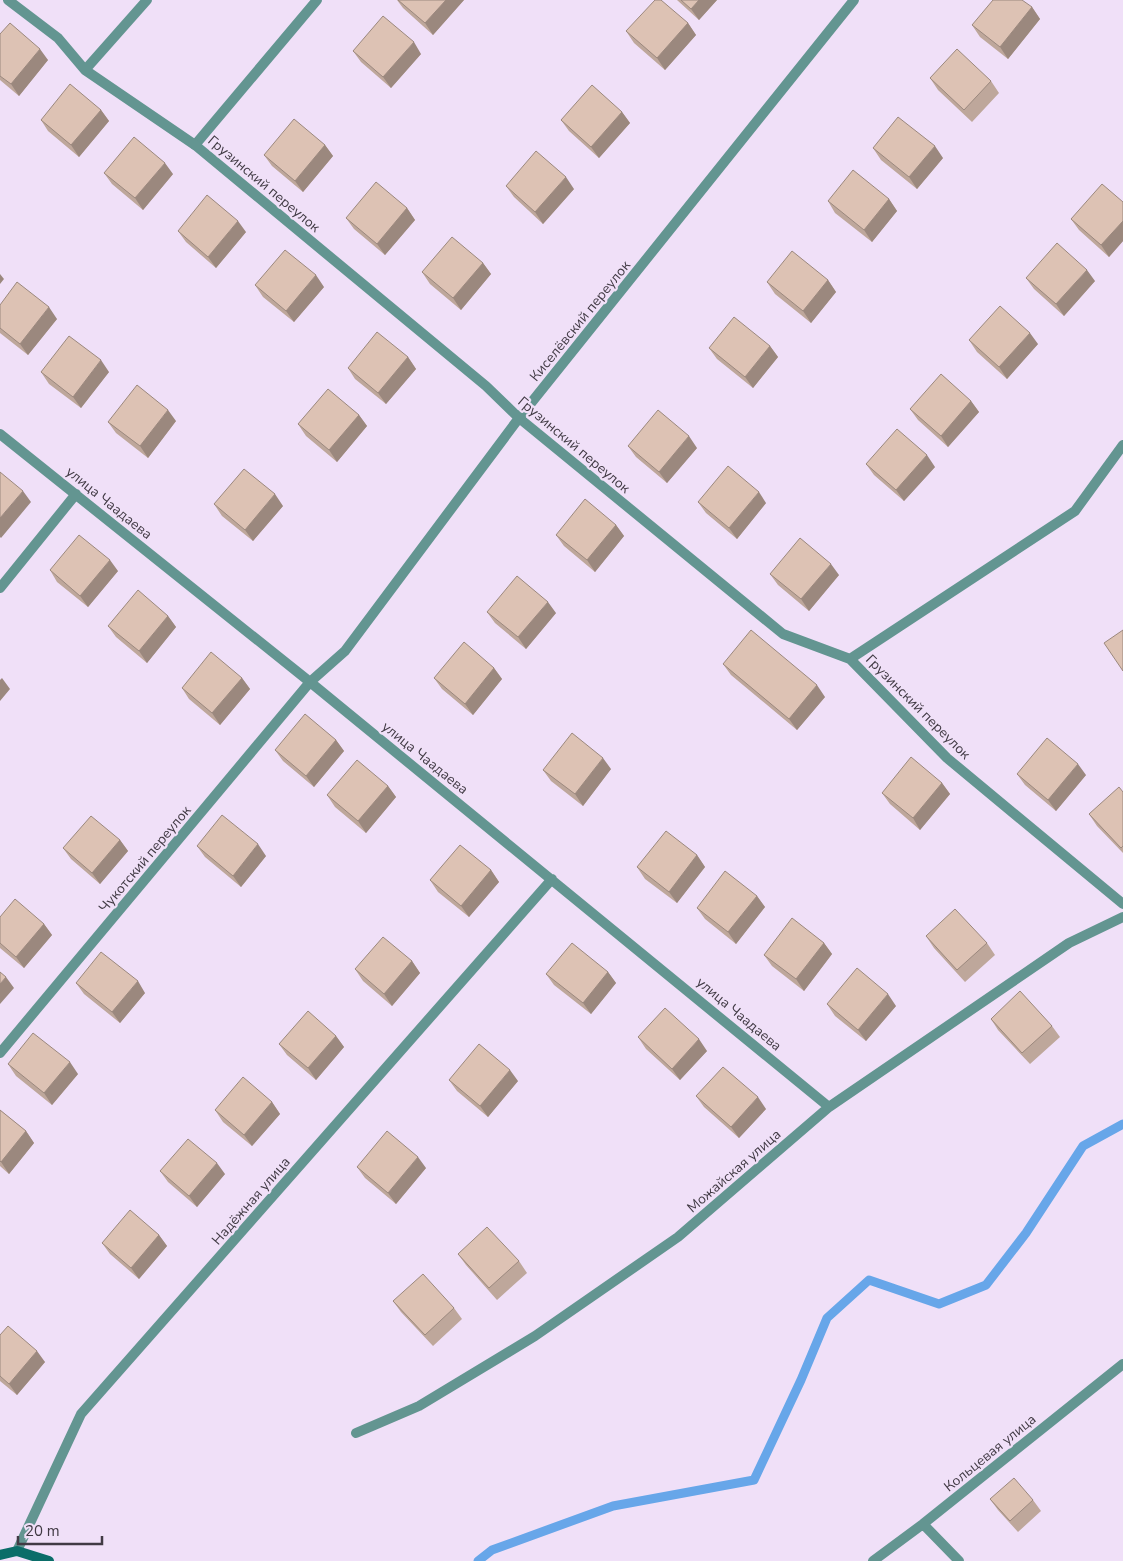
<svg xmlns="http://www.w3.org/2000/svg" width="1123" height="1561" font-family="'Nunito Sans',sans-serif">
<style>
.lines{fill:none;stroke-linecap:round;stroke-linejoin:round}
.stream{stroke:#67a6e9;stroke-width:9}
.lane{stroke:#639591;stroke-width:10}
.street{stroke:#639591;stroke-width:10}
.secondary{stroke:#0b6d69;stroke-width:10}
.wall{fill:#bea79b}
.shaded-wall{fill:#9b887e}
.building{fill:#ddc2b4;stroke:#9b887e}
.labels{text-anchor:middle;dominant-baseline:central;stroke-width:4.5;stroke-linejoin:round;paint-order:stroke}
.street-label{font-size:14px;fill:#413a44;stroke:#f0e0f8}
</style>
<rect width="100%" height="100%" fill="#f0e0f8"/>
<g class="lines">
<path class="stream" d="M 478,1561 L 492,1550 L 613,1506 L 754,1480 L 801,1380 L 827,1318 L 869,1280 L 939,1304 L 986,1285 L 1026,1233 L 1083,1146 L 1123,1124"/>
<path class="lane" d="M 195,145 L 317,0"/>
<path class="street" d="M 8,0 L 58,38 L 85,70 L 195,145 L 486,386 L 519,418 L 783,634 L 850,659 L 947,758 L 1123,904
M 85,70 L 147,0
M 0,434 L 310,682 L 829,1107
M 0,588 L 76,494
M 850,659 L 1075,511 L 1123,445
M 0,1053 L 310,682 L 345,651 L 519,418 L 854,0
M 356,1433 L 419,1406 L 535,1336 L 678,1237 L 829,1107 L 1069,943 L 1123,917
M 923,1524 L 959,1561
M 17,1551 L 81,1414 L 552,879
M 873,1561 L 923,1524 L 1123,1364"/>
<path class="secondary" d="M 0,1555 L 17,1551 L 49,1561"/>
</g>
<path class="wall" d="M 397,0 L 464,0 L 433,35 L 403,8 Z
M 677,0 L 717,0 L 699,20 Z
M 1032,7 L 1040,19 L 1008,59 L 980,37 L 972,25 Z
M 688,23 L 696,35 L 665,70 L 634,43 L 626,31 Z
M 0,34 L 48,60 L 19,96 L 0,80 Z
M 353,51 L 421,54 L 391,88 L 361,62 Z
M 930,78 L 991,81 L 999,93 L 972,122 L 938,90 Z
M 101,110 L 109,121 L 79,157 L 48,131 L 41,120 Z
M 622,112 L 630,123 L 599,158 L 569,131 L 561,120 Z
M 325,145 L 333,156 L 303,192 L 272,166 L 264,155 Z
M 873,148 L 943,158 L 917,189 L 881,160 Z
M 104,173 L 173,174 L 143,210 L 112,184 Z
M 506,186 L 574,189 L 543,224 L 514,197 Z
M 889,199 L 897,211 L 872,242 L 835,213 L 828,201 Z
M 1123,202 L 1123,241 L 1109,257 L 1079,230 L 1071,219 Z
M 407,208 L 415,220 L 385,255 L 354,229 L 346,218 Z
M 178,231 L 246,232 L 216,268 L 186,242 Z
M 483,263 L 491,274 L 461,310 L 430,284 L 422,272 Z
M 1026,278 L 1095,281 L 1064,316 L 1034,289 Z
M 828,280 L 836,292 L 811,323 L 775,294 L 767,282 Z
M 255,285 L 324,287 L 294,322 L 263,297 Z
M 0,305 L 57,319 L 28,355 L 0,333 Z
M 969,340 L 1038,344 L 1007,379 L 977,352 Z
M 770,346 L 778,357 L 753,388 L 717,359 L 709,348 Z
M 408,357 L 416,369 L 386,404 L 355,379 L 348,368 Z
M 41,372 L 109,372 L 81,408 L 49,384 Z
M 971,401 L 979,412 L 948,447 L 918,420 L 910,409 Z
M 359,415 L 367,426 L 337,462 L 306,436 L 298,424 Z
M 176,421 L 148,458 L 116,433 L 108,422 Z
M 628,446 L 697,448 L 667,483 L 636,457 Z
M 866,464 L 935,467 L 904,501 L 874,475 Z
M 698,502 L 766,503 L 737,539 L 706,513 Z
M 214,504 L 283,506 L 253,541 L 222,516 Z
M 616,525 L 624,536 L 595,572 L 564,546 L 556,535 Z
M 50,570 L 118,571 L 88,607 L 57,582 Z
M 770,574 L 839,575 L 809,611 L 778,585 Z
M 487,612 L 556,613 L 526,649 L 495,623 Z
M 168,616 L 176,627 L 147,663 L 116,637 L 108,626 Z
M 723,664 L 825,697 L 797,730 L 731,675 Z
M 494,668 L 502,679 L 473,715 L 442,689 L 434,678 Z
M 242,678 L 250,689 L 220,725 L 189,699 L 182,688 Z
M 336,740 L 344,751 L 314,787 L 283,761 L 275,750 Z
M 611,769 L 583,806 L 551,781 L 543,770 Z
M 1017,774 L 1086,775 L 1056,811 L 1025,785 Z
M 942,783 L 950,794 L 920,830 L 890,804 L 882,793 Z
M 388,786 L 396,797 L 366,833 L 335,807 L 327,795 Z
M 1123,792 L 1123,853 L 1097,826 L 1089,814 Z
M 120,840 L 128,851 L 100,884 L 71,859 L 63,848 Z
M 197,846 L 266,856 L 241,887 L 205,857 Z
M 697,855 L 705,867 L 677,903 L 645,879 L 637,867 Z
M 491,870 L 499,882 L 469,917 L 438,892 L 430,880 Z
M 757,896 L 765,907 L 736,944 L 705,919 L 697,908 Z
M 0,917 L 44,924 L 52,935 L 24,968 L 0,948 Z
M 926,936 L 987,943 L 995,955 L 965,982 L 934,948 Z
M 824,943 L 832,954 L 804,991 L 772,966 L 764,955 Z
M 412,961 L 420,973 L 392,1006 L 363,981 L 355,969 Z
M 608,972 L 616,983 L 591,1014 L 554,985 L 546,974 Z
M 76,983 L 145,993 L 120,1023 L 84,994 Z
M 827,1004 L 896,1006 L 866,1041 L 835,1016 Z
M 991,1019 L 1052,1026 L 1060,1037 L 1030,1064 L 998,1030 Z
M 336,1036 L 344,1047 L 316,1080 L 287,1055 L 279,1044 Z
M 638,1037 L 707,1051 L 680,1080 L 646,1049 Z
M 8,1064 L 78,1074 L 52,1105 L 16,1076 Z
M 449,1080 L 518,1081 L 488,1117 L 457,1091 Z
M 696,1096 L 766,1109 L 739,1138 L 704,1107 Z
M 272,1102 L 280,1114 L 252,1146 L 223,1122 L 215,1110 Z
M 0,1110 L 26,1131 L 34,1143 L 9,1174 L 0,1166 Z
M 357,1167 L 426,1168 L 396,1204 L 365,1178 Z
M 160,1171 L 225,1174 L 197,1207 L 168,1182 Z
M 159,1235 L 167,1246 L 139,1279 L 110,1254 L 102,1243 Z
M 458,1254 L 519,1261 L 527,1273 L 497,1300 L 466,1265 Z
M 393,1301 L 454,1308 L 462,1319 L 433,1346 L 401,1312 Z
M 0,1335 L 45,1362 L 17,1395 L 0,1381 Z
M 990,1499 L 1033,1500 L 1041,1511 L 1018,1532 L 998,1510 Z"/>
<path class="shaded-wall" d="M 446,0 L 464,0 L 433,35 L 425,23 Z
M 699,0 L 717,0 L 699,20 L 691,9 Z
M 1032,7 L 1040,19 L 1008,59 L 1000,47 Z
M 688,23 L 696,35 L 665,70 L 657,58 Z
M 414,42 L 421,54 L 391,88 L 383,77 Z
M 40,49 L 48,60 L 19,96 L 11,84 Z
M 101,110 L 109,121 L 79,157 L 71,145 Z
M 622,112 L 630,123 L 599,158 L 591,147 Z
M 325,145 L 333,156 L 303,192 L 295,181 Z
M 935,146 L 943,158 L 917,189 L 909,177 Z
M 165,163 L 173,174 L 143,210 L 135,198 Z
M 566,177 L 574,189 L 543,224 L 535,212 Z
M 889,199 L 897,211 L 872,242 L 864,230 Z
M 407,208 L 415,220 L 385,255 L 377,244 Z
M 238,221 L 246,232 L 216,268 L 208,257 Z
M 1123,221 L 1123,241 L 1109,257 L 1101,245 Z
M 483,263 L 491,274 L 461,310 L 453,298 Z
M 1087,270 L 1095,281 L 1064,316 L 1056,304 Z
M 0,274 L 4,279 L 0,284 Z
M 316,275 L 324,287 L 294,322 L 286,311 Z
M 828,280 L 836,292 L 811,323 L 803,311 Z
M 49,307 L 57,319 L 28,355 L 20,344 Z
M 1030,333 L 1038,344 L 1007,379 L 999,367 Z
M 770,346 L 778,357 L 753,388 L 745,377 Z
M 408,357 L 416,369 L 386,404 L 378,393 Z
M 101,360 L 109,372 L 81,408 L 73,397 Z
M 971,401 L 979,412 L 948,447 L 941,436 Z
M 168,410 L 176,421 L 148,458 L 140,446 Z
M 359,415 L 367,426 L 337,462 L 329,450 Z
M 689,436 L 697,448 L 667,483 L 659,472 Z
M 927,455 L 935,467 L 904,501 L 896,490 Z
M 23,491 L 31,502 L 1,538 L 0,537 L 0,518 Z
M 759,492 L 766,503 L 737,539 L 729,528 Z
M 275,494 L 283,506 L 253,541 L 245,530 Z
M 616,525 L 624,536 L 595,572 L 587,560 Z
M 110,560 L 118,571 L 88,607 L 80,596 Z
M 831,564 L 839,575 L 809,611 L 801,599 Z
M 548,602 L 556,613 L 526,649 L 518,637 Z
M 168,616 L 176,627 L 147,663 L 139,651 Z
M 494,668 L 502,679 L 473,715 L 465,704 Z
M 2,678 L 10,689 L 0,701 L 0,680 Z
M 242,678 L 250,689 L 220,725 L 212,713 Z
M 817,685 L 825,697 L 797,730 L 789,719 Z
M 336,740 L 344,751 L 314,787 L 306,776 Z
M 603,758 L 611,769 L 583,806 L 575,794 Z
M 1078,764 L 1086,775 L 1056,811 L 1048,800 Z
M 942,783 L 950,794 L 920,830 L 913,818 Z
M 388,786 L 396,797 L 366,833 L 358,821 Z
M 120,840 L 128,851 L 100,884 L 92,873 Z
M 258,844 L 266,856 L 241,887 L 233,876 Z
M 697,855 L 705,867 L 677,903 L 669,892 Z
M 491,870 L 499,882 L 469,917 L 461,906 Z
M 757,896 L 765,907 L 736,944 L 728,932 Z
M 44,924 L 52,935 L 24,968 L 16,957 Z
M 824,943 L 832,954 L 804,991 L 796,979 Z
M 412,961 L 420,973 L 392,1006 L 384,994 Z
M 608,972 L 616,983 L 591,1014 L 583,1003 Z
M 6,977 L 14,988 L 0,1004 L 0,984 Z
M 138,981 L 145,993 L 120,1023 L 112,1012 Z
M 888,994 L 896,1006 L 866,1041 L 858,1030 Z
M 336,1036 L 344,1047 L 316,1080 L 308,1068 Z
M 699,1039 L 707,1051 L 680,1080 L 672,1069 Z
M 70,1062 L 78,1074 L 52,1105 L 44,1093 Z
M 510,1070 L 518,1081 L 488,1117 L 480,1106 Z
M 758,1097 L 766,1109 L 739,1138 L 731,1127 Z
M 272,1102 L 280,1114 L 252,1146 L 244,1135 Z
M 26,1131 L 34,1143 L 9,1174 L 1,1162 Z
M 418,1157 L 426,1168 L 396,1204 L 388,1193 Z
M 217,1163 L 225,1174 L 197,1207 L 189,1196 Z
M 159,1235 L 167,1246 L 139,1279 L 131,1268 Z
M 37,1351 L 45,1362 L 17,1395 L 9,1384 Z"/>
<path class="building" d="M 398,0 L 446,0 L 425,23 Z
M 655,0 L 661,0 L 688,23 L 657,58 L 626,31 Z
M 681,0 L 699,0 L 691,9 Z
M 993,0 L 1022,0 L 1032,7 L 1000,47 L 972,25 Z
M 383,16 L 414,42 L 383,77 L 353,51 Z
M 10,23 L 40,49 L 11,84 L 0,76 L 0,34 Z
M 957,49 L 991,81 L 964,110 L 930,78 Z
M 70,84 L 101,110 L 71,145 L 41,120 Z
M 592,85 L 622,112 L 591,147 L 561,120 Z
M 898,117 L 935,146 L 909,177 L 873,148 Z
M 294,119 L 325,145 L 295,181 L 264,155 Z
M 134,137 L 165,163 L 135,198 L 104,173 Z
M 536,151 L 566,177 L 535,212 L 506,186 Z
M 853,170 L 889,199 L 864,230 L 828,201 Z
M 376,182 L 407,208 L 377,244 L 346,218 Z
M 1102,184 L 1123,202 L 1123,221 L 1101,245 L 1071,219 Z
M 207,195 L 238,221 L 208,257 L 178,231 Z
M 452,237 L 483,263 L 453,298 L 422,272 Z
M 1057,243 L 1087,270 L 1056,304 L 1026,278 Z
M 285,250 L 316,275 L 286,311 L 255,285 Z
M 792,251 L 828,280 L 803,311 L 767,282 Z
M 17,282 L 49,307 L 20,344 L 0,328 L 0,305 Z
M 1000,306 L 1030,333 L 999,367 L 969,340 Z
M 734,317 L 770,346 L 745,377 L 709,348 Z
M 377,332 L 408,357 L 378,393 L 348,368 Z
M 69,336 L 101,360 L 73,397 L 41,372 Z
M 941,374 L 971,401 L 941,436 L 910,409 Z
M 137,385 L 168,410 L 140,446 L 108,422 Z
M 328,389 L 359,415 L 329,450 L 298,424 Z
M 658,410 L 689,436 L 659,472 L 628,446 Z
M 897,429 L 927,455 L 896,490 L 866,464 Z
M 728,466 L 759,492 L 729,528 L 698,502 Z
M 244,469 L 275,494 L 245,530 L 214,504 Z
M 0,472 L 23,491 L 0,518 Z
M 585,499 L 616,525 L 587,560 L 556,535 Z
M 79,535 L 110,560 L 80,596 L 50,570 Z
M 800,538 L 831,564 L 801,599 L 770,574 Z
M 517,576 L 548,602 L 518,637 L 487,612 Z
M 138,590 L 168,616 L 139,651 L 108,626 Z
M 751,630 L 817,685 L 789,719 L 723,664 Z
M 1123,630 L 1123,671 L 1104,643 Z
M 464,642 L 494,668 L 465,704 L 434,678 Z
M 211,652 L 242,678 L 212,713 L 182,688 Z
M 305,714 L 336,740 L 306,776 L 275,750 Z
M 572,733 L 603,758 L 575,794 L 543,770 Z
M 1047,738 L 1078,764 L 1048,800 L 1017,774 Z
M 911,757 L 942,783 L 913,818 L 882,793 Z
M 357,760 L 388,786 L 358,821 L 327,795 Z
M 1119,787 L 1123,792 L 1123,846 L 1121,848 L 1089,814 Z
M 222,815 L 258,844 L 233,876 L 197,846 Z
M 91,816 L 120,840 L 92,873 L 63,848 Z
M 666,831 L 697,855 L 669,892 L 637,867 Z
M 460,845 L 491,870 L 461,906 L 430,880 Z
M 725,871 L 757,896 L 728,932 L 697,908 Z
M 15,899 L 44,924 L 16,957 L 0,943 L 0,917 Z
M 955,909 L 987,943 L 957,970 L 926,936 Z
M 792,918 L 824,943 L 796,979 L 764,955 Z
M 383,937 L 412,961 L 384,994 L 355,969 Z
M 572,943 L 608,972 L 583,1003 L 546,974 Z
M 101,952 L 138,981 L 112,1012 L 76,983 Z
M 857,968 L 888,994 L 858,1030 L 827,1004 Z
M 0,972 L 6,977 L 0,984 Z
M 1020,991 L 1052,1026 L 1022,1053 L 991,1019 Z
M 665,1008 L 699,1039 L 672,1069 L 638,1037 Z
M 308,1011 L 336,1036 L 308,1068 L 279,1044 Z
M 33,1033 L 70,1062 L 44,1093 L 8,1064 Z
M 479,1044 L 510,1070 L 480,1106 L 449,1080 Z
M 723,1067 L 758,1097 L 731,1127 L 696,1096 Z
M 243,1077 L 272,1102 L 244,1135 L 215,1110 Z
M 0,1110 L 26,1131 L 1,1162 L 0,1161 Z
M 387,1131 L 418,1157 L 388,1193 L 357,1167 Z
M 188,1139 L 217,1163 L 189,1196 L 160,1171 Z
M 130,1210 L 159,1235 L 131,1268 L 102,1243 Z
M 487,1227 L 519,1261 L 489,1288 L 458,1254 Z
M 423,1274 L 454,1308 L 425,1335 L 393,1301 Z
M 8,1326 L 37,1351 L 9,1384 L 0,1376 L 0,1335 Z
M 1014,1478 L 1033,1500 L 1010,1521 L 990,1499 Z"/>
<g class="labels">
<g class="street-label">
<text transform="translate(264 184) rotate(40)">Грузинский переулок</text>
<text transform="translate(580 321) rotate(-51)">Киселёвский переулок</text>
<text transform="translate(574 445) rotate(40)">Грузинский переулок</text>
<text transform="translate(109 503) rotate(39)">улица Чаадаева</text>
<text transform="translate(918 707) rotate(45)">Грузинский переулок</text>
<text transform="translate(425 758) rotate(39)">улица Чаадаева</text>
<text transform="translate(145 859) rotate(-50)">Чукотский переулок</text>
<text transform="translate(739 1014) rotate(40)">улица Чаадаева</text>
<text transform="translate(734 1171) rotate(-41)">Можайская улица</text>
<text transform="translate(251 1201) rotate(-49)">Надёжная улица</text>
<text transform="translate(990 1453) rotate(-39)">Кольцевая улица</text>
</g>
</g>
<path d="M18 1536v8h84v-8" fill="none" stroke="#413a44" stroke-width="2.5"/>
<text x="25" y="1536" font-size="15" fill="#413a44" stroke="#f0e0f8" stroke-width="4" paint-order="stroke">20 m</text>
</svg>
